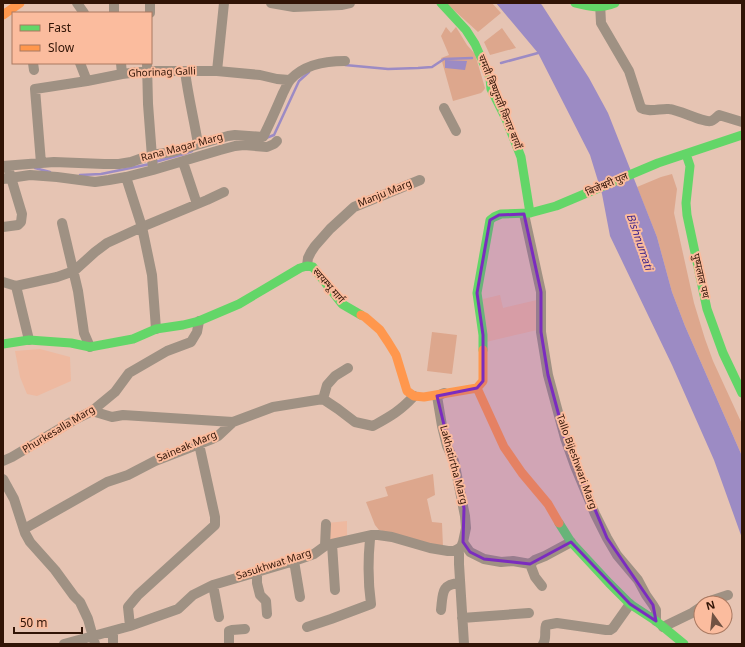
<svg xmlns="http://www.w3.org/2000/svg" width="745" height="647" font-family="Georgia,'Noto Sans Devanagari',serif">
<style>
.built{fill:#eeb9a0}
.green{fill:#dda78d}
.water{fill:#9c8bc4}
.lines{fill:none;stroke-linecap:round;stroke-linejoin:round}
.stream{stroke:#9c8bc4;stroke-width:2.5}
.street{stroke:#9f9183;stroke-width:10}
.fast{stroke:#63d668;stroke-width:9}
.slow{stroke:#ff974d;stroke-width:9}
.marked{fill:#7b2cbf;fill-opacity:0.2;stroke:#7b2cbf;stroke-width:3;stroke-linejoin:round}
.labels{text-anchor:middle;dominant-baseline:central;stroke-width:4;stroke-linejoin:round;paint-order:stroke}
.street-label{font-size:10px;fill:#311406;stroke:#fbbc9e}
.water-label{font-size:11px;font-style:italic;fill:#3c238a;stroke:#fbbc9e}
</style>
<rect width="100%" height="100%" fill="#e6c4b3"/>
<path class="built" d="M 500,295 L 503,308 L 537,300 L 537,330 L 486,342 L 483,299 Z
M 40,349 L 70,357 L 71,381 L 37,396 L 27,394 L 20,377 L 15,351 Z
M 347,521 L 347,539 L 328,541 L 327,523 Z"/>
<path class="green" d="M 446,3 L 492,3 L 501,13 L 478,32 Z
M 446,27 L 451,33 L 456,27 L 467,45 L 475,54 L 485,88 L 484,90 L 481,93 L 453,101 L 441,58 L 449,55 L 441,36 Z
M 502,28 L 516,48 L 490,55 L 484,42 Z
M 672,174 L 677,189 L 674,213 L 694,303 L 705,339 L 713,361 L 742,424 L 742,456 L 685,326 L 672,292 L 657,237 L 637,187 L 661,177 Z
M 432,332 L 457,335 L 452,374 L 427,371 Z
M 433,474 L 435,495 L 427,499 L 432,522 L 442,523 L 443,547 L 379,530 L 375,525 L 366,502 L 388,496 L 385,487 Z"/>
<path class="water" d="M 496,3 L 540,3 L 542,5 L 589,78 L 608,113 L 657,237 L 672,292 L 685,326 L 742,456 L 742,538 L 714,460 L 672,365 L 610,236 L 602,194 L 590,155 L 538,53 Z
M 445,60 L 467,61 L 465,70 L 445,68 Z"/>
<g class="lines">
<path class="stream" d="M 501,63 L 538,53
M 345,65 L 388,69 L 418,68 L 432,67 L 444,59 L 472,58
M 266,138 L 274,135 L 299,81 L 309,72
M 155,162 L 184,154 L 192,151
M 35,168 L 50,172
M 80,175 L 101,174 L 150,164"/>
<path class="street" d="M 77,3 L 84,13
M 271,3 L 294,7 L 341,5 L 350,3
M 600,3 L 601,23 L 629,71 L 641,108 C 649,113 661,108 669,109 C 680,110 704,123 711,121 C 714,120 717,117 719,115 L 742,122
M 114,13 L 114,3
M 150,13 L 150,3
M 33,63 L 34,70
M 80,63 L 87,81
M 121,63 L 122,74
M 147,63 L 148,104 L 153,170
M 185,71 C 188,96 194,119 198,144
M 217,71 L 224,3
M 444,108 L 456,131
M 183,162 L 197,204
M 41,163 L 35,89 L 87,81 L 122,74 L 147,71 L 217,71 L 260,75 L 277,79 L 289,80
M 3,166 L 54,162 L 104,164 L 119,164 L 131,162 L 151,155 L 172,152 L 228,136 L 235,135 L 263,137 L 264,135 C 271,121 277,107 283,93 C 286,88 287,83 291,79 C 305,64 326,61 345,61
M 3,179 L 30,175 L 57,177 L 95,182 L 109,180 L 126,177 L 153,170 L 220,150 L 235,146 L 244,145 L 267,147 L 274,144 L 277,141
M 524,214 L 541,292 L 541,332 L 548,375 L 565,438 L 575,466 L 595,514 L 607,538 L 617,555 L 638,580 L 646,595 L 653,605 L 656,610 L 656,621
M 62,223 L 78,291 L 84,333 L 90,347
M 3,227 L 18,225 L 21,222 L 22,214 L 9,171
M 307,266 L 308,258 L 311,252 L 315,246 L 330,229 L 354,207 L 420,180
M 3,282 L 16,286 L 29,340
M 16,286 L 57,277 L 74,271 L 95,252 L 107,243 L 142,227 L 126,177
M 156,329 L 152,275 L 142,227 L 207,200 L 224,192
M 323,399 L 327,385 L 335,376 L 348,368
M 92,411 L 112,417 L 123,415 L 233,422
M 3,461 L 12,457 L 76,419 L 92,411 L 115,392 L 129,373 L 167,351 L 191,342 L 197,332 L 199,321
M 3,479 L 14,499 L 25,533 L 30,542 L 55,570 L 74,596 L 80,602 L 88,619 L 95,644
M 24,529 L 107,482 L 128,475 L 155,461 L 212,439 L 218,436 L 233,422 L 273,407 L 323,399 L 338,409 L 355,422 L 373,426 C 391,416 400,411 414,396
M 463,542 L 470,552 L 484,559 L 501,562 L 513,561 L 530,564 L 535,560 L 545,556 L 571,542
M 332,544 L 335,590
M 325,546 L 326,524
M 458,549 L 459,554 L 459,564 L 464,644
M 294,561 L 300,597
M 530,564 L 535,577 L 542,586
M 257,572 L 257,583 L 260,595 L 266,601 L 267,614
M 213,585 L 219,617
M 707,603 L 710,601 L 728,595
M 441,610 C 443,593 441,584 460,583
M 462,618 L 529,613
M 130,626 L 128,607 L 138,595 L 215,525 L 215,517 L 199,444
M 307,627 L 331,619 L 371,604 C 368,583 368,560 370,539 L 372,535
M 663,627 L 692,613 L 701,607
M 113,631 L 113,644
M 64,644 L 130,626 L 178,609 L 193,595 L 213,585 L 294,561 L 314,554 L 325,546 L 332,544 L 372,535 L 378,535 L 392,537 L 430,548 L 448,551 L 454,551 L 458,549 L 461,547 L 463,542 L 466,528 L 465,516 L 454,461 L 447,446 L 442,426 L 437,396 L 444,393
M 229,644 L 229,631 L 232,630 L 245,629
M 543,644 C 547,638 544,631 546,625 L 557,623 L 606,630 L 610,630 L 613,628 L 630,604"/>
<path class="fast" d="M 441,3 L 466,30 L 475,44 L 490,78 L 491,89 L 506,119 L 521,157 L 530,213
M 575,3 C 590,7 600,9 615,3
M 686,154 L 690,166 L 686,203 L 687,215 L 707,309 L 723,353 L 742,393
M 3,344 L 29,340 L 71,343 L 90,347 L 133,339 L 156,329 L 183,325 L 199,321 L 239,304 L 300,268 L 307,266 L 313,267 L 342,304 L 361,315
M 483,350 L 483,335 L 477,293 L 490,220 L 494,217 L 501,214 L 530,213 L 556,206 L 658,163 L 742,135
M 559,523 L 571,542 L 609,583 L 630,604 L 656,621 L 684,644"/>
<path class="slow" d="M 3,15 L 20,3
M 361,315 L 365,317 L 380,330 L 388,342 L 396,355 L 407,391 L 414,396 L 424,397 L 477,388 L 483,381 L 483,350
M 477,388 L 504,447 L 522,473 L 548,504 L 559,523"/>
</g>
<path class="marked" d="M 524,214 L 541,292 L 541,332 L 548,375 L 565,438 L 607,538 L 653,605 L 656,621 L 630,604 L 571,542 L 530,564 L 484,559 L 470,552 L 463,542 L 464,508 L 437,396 L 477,388 L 483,381 L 483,335 L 477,293 L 490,220 L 499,215 Z"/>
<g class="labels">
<g class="street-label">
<text transform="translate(162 73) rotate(-2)">Ghorinag Galli</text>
<text transform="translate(499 102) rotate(68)">चमती बिष्णुमती किनार बायाँ</text>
<text transform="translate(182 148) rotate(-15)">Rana Magar Marg</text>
<text transform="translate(607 185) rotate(-23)">बिजेश्वरी पुल</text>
<text transform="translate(385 194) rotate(-22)">Manju Marg</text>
<text transform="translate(700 276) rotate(77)">पुष्पलाल पथ</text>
<text transform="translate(328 286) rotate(49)">स्वयम्भू मार्ग</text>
<text transform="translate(59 430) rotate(-31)">Phurkesalla Marg</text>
<text transform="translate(187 447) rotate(-23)">Saineak Marg</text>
<text transform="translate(576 462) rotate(70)">Tallo Bijeshwari Marg</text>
<text transform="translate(453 465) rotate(75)">Lakhatirtha Marg</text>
<text transform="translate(274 565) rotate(-18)">Sasukhwat Marg</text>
</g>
<g class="water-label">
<text transform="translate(639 242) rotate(71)">Bishnumati</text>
</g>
</g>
<rect width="745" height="647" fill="none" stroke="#311406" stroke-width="8"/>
<rect x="12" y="12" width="140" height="52" fill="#fbbc9e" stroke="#aa7961"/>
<rect x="20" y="25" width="20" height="6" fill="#63d668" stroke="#aa7961"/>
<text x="48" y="32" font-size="12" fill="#311406">Fast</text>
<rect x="20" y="45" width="20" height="6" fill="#ff974d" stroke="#aa7961"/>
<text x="48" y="52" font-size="12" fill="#311406">Slow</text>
<g transform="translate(713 615) rotate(345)"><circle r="19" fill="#fbbc9e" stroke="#aa7961"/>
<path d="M0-3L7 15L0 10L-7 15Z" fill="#705243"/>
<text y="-6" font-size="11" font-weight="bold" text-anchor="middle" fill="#311406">N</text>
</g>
<path d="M14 627v6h68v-6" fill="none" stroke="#311406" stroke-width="2"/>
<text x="20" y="627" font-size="12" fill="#311406" stroke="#fbbc9e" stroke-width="3" paint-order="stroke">50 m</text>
</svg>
